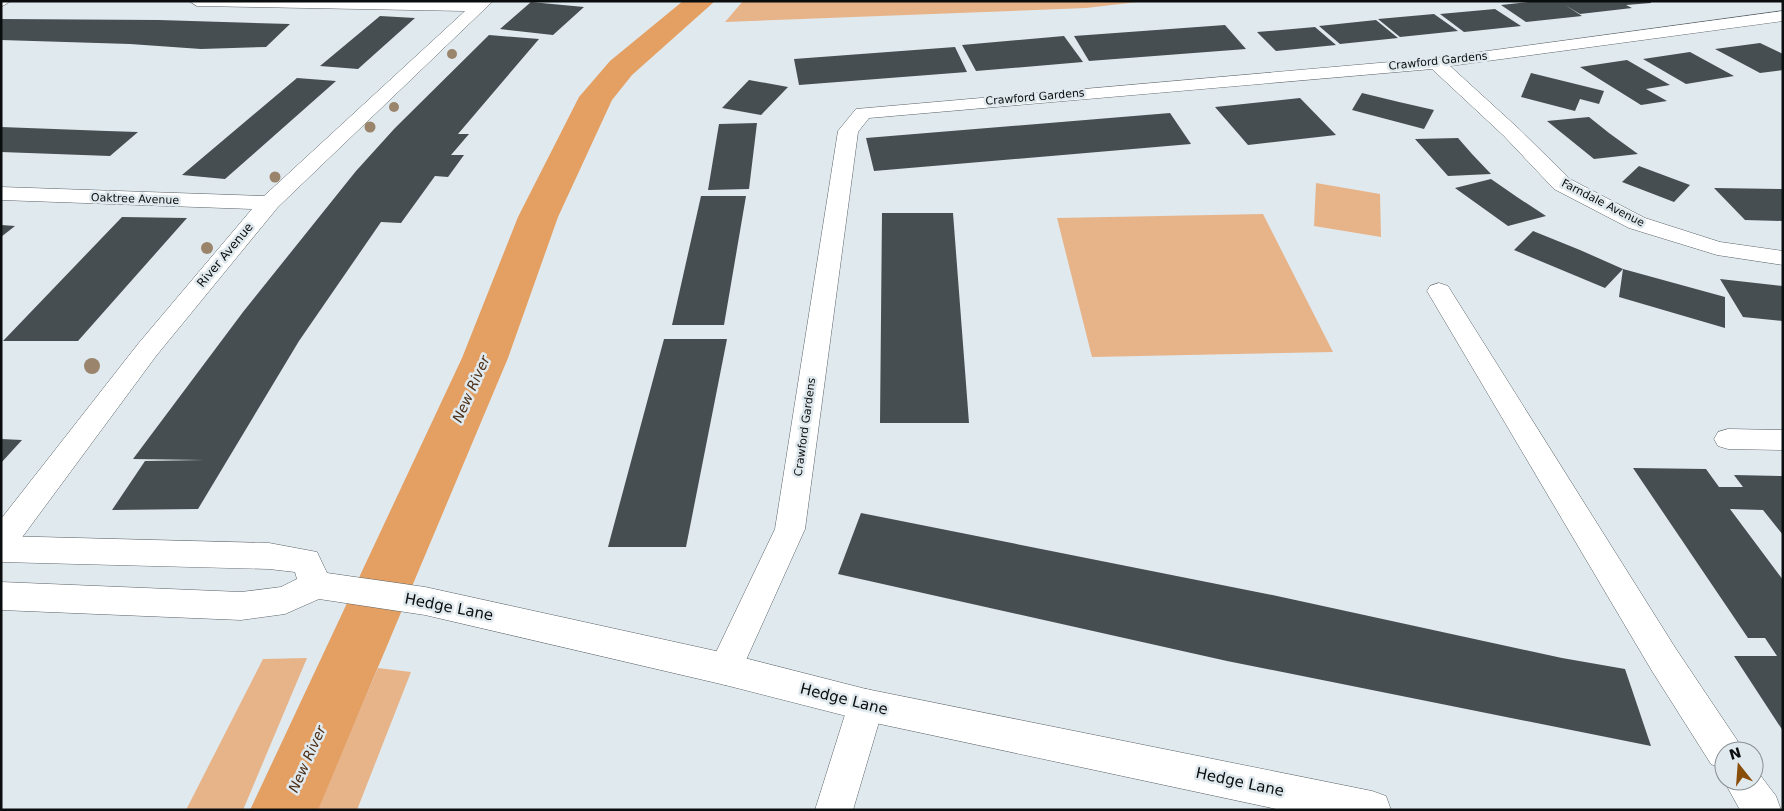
<svg xmlns="http://www.w3.org/2000/svg" width="1784" height="811" font-family="'DejaVu Sans',sans-serif">
<style>
.green{fill:#e7b48a}
.lines{fill:none;stroke-linecap:round;stroke-linejoin:round}
.canal{fill:#e49f63;fill-rule:evenodd}
.building{fill:#474e52}
.minor-casing{stroke:#5b6367;stroke-width:1}
.major-casing{stroke:#5b6367;stroke-width:1}
.minor{fill:#fff;fill-rule:evenodd}
.major{fill:#fff;fill-rule:evenodd}
.tree{fill:#9a856c}
.labels{text-anchor:middle;dominant-baseline:central;stroke-width:5;stroke-linejoin:round;paint-order:stroke}
.far-street-label{font-size:11px;fill:#0a0d0e;stroke:#e0e9ee}
.street-label{font-size:12px;fill:#0a0d0e;stroke:#e0e9ee}
.water-label{font-size:14px;font-style:italic;fill:#4c2f16;stroke:#e0e9ee}
.near-street-label{font-size:15px;fill:#0a0d0e;stroke:#e0e9ee}
</style>
<rect width="100%" height="100%" fill="#e0e9ee"/>
<path class="green" d="M 743,1 L 1146,1 L 1086,8 L 725,22 Z
M 1316,183 L 1380,194 L 1381,237 L 1314,226 Z
M 1263,214 L 1333,352 L 1092,357 L 1057,218 Z
M 307,658 L 243,810 L 186,810 L 263,659 Z
M 378,668 L 411,672 L 357,810 L 317,810 Z"/>
<g class="lines">
<path class="canal" d="M 683,1 L 715,1 L 632,75 L 612,100 L 558,217 L 508,358 L 318,810 L 250,810 L 462,358 L 518,217 L 579,97 L 610,61 Z"/>
</g>
<path class="building" d="M 1537,1 L 1651,1 L 1651,3 L 1626,5 L 1632,8 L 1580,14 L 1565,5 L 1582,16 L 1526,22 L 1501,5 Z
M 531,2 L 584,7 L 553,35 L 500,29 Z
M 1495,9 L 1521,26 L 1464,32 L 1440,14 Z
M 1434,14 L 1458,31 L 1400,37 L 1378,19 Z
M 380,16 L 415,18 L 358,69 L 320,66 Z
M 1,19 L 159,20 L 290,24 L 266,47 L 201,49 L 130,44 L 1,40 Z
M 1376,20 L 1398,38 L 1340,44 L 1319,26 Z
M 1225,25 L 1246,49 L 1089,61 L 1074,36 Z
M 1315,27 L 1336,45 L 1276,51 L 1257,32 Z
M 489,35 L 539,39 L 458,134 L 469,134 L 451,155 L 464,155 L 448,177 L 435,176 L 401,223 L 381,222 L 299,341 L 198,509 L 112,510 L 145,461 L 204,460 L 133,459 L 243,312 L 356,171 L 395,128 Z
M 1064,36 L 1083,62 L 976,71 L 962,45 Z
M 1760,43 L 1783,54 L 1783,70 L 1760,73 L 1715,49 Z
M 955,47 L 967,72 L 799,85 L 794,59 Z
M 1690,52 L 1734,76 L 1686,84 L 1643,59 Z
M 1627,60 L 1670,85 L 1646,89 L 1667,101 L 1641,105 L 1580,67 Z
M 1531,73 L 1604,91 L 1599,104 L 1580,99 L 1575,111 L 1521,97 Z
M 297,78 L 336,81 L 225,179 L 182,175 Z
M 749,80 L 788,87 L 761,115 L 722,108 Z
M 1362,93 L 1399,102 L 1434,110 L 1424,129 L 1352,110 Z
M 1300,98 L 1336,135 L 1248,145 L 1215,107 Z
M 1170,113 L 1191,144 L 874,171 L 866,138 Z
M 1589,117 L 1609,133 L 1638,154 L 1594,159 L 1547,121 Z
M 757,123 L 749,189 L 708,190 L 719,124 Z
M 1,127 L 107,131 L 138,132 L 110,156 L 1,152 Z
M 1458,138 L 1472,154 L 1491,174 L 1448,176 L 1415,139 Z
M 1639,166 L 1690,185 L 1674,202 L 1622,182 Z
M 1491,179 L 1517,197 L 1546,216 L 1508,226 L 1455,188 Z
M 1714,188 L 1783,189 L 1783,221 L 1745,220 Z
M 701,196 L 746,196 L 724,325 L 672,325 Z
M 882,213 L 953,213 L 969,423 L 880,423 Z
M 122,217 L 187,218 L 78,341 L 3,341 Z
M 1,225 L 15,226 L 1,237 Z
M 1533,231 L 1580,250 L 1623,269 L 1605,288 L 1514,250 Z
M 1623,269 L 1725,297 L 1725,328 L 1619,297 Z
M 1720,279 L 1783,286 L 1783,321 L 1743,317 Z
M 664,339 L 727,339 L 686,547 L 608,547 Z
M 1,439 L 22,440 L 1,463 Z
M 1633,468 L 1706,469 L 1719,487 L 1743,487 L 1734,475 L 1783,476 L 1783,535 L 1763,510 L 1730,509 L 1783,580 L 1783,731 L 1734,656 L 1777,656 L 1765,638 L 1748,638 Z
M 861,513 L 1277,596 L 1562,658 L 1625,669 L 1651,746 L 1227,661 L 838,574 Z"/>
<g class="lines">
<g class="minor-casing">
<path id="minor" d="M 1,1 L 11,1 L 1,7 Z
M 189,1 L 493,1 L 278,207 L 156,356 L 12,551 L 1,554 L 1,519 L 138,344 L 252,209 L 1,200 L 1,187 L 264,196 L 465,11 L 197,6 Z
M 1783,11 L 1783,21 L 1450,66 L 1518,128 L 1570,179 L 1645,218 L 1720,242 L 1783,251 L 1783,265 L 1717,255 L 1629,228 L 1554,189 L 1504,136 L 1432,69 L 869,118 L 858,132 L 805,529 L 737,680 L 725,685 L 713,680 L 708,669 L 775,529 L 838,131 L 856,109 L 1436,58 Z
M 1439,283 L 1448,286 L 1451,291 L 1676,649 L 1737,740 L 1742,751 L 1724,751 L 1724,770 L 1711,764 L 1652,671 L 1427,291 L 1430,286 Z
M 1728,429 L 1783,430 L 1783,450 L 1728,449 L 1718,446 L 1714,439 L 1718,432 Z
M 866,689 L 879,693 L 884,705 L 853,810 L 815,810 L 848,705 L 853,693 Z
M 1754,767 L 1776,796 L 1781,810 L 1740,810 L 1724,781 L 1754,781 Z"/>
</g>
<g class="major-casing">
<path id="major" d="M 1,536 L 269,543 L 317,552 L 327,573 L 425,587 L 725,653 L 866,689 L 1372,791 L 1386,796 L 1391,810 L 1281,810 L 866,721 L 725,685 L 425,615 L 319,599 L 285,614 L 241,620 L 1,610 L 1,582 L 241,592 L 281,587 L 297,579 L 295,572 L 269,569 L 1,562 Z"/>
</g>
<use href="#minor" class="minor"/>
<use href="#major" class="major"/>
</g>
<g class="tree">
<circle cx="452" cy="54" r="5"/>
<circle cx="394" cy="107" r="5"/>
<circle cx="370" cy="127" r="5.5"/>
<circle cx="275" cy="177" r="5.5"/>
<circle cx="207" cy="248" r="6"/>
<circle cx="92" cy="366" r="8"/>
</g>
<g class="labels">
<g class="far-street-label">
<text transform="translate(1438 61) rotate(-6)">Crawford Gardens</text>
<text transform="translate(1035 97) rotate(-5)">Crawford Gardens</text>
<text transform="translate(135 199) rotate(2)">Oaktree Avenue</text>
<text transform="translate(1603 203) rotate(27)">Farndale Avenue</text>
<text transform="translate(805 427) rotate(-82)">Crawford Gardens</text>
</g>
<g class="street-label">
<text transform="translate(225 255) rotate(-50)">River Avenue</text>
</g>
<g class="water-label">
<text transform="translate(471 389) rotate(-66)">New River</text>
<text transform="translate(307 759) rotate(-66)">New River</text>
</g>
<g class="near-street-label">
<text transform="translate(449 607) rotate(11)">Hedge Lane</text>
<text transform="translate(844 699) rotate(14)">Hedge Lane</text>
<text transform="translate(1240 782) rotate(12)">Hedge Lane</text>
</g>
</g>
<rect width="1784" height="811" fill="none" stroke="#0a0d0e" stroke-width="5"/>
<g transform="translate(1739 766) rotate(343)"><circle r="24" fill="#e0e9ee" stroke="#8a9194"/>
<path d="M0-4L9 19L0 12L-9 19Z" fill="#894d0a"/>
<text y="-8" font-size="14" font-weight="bold" text-anchor="middle" fill="#0a0d0e">N</text>
</g>
</svg>
